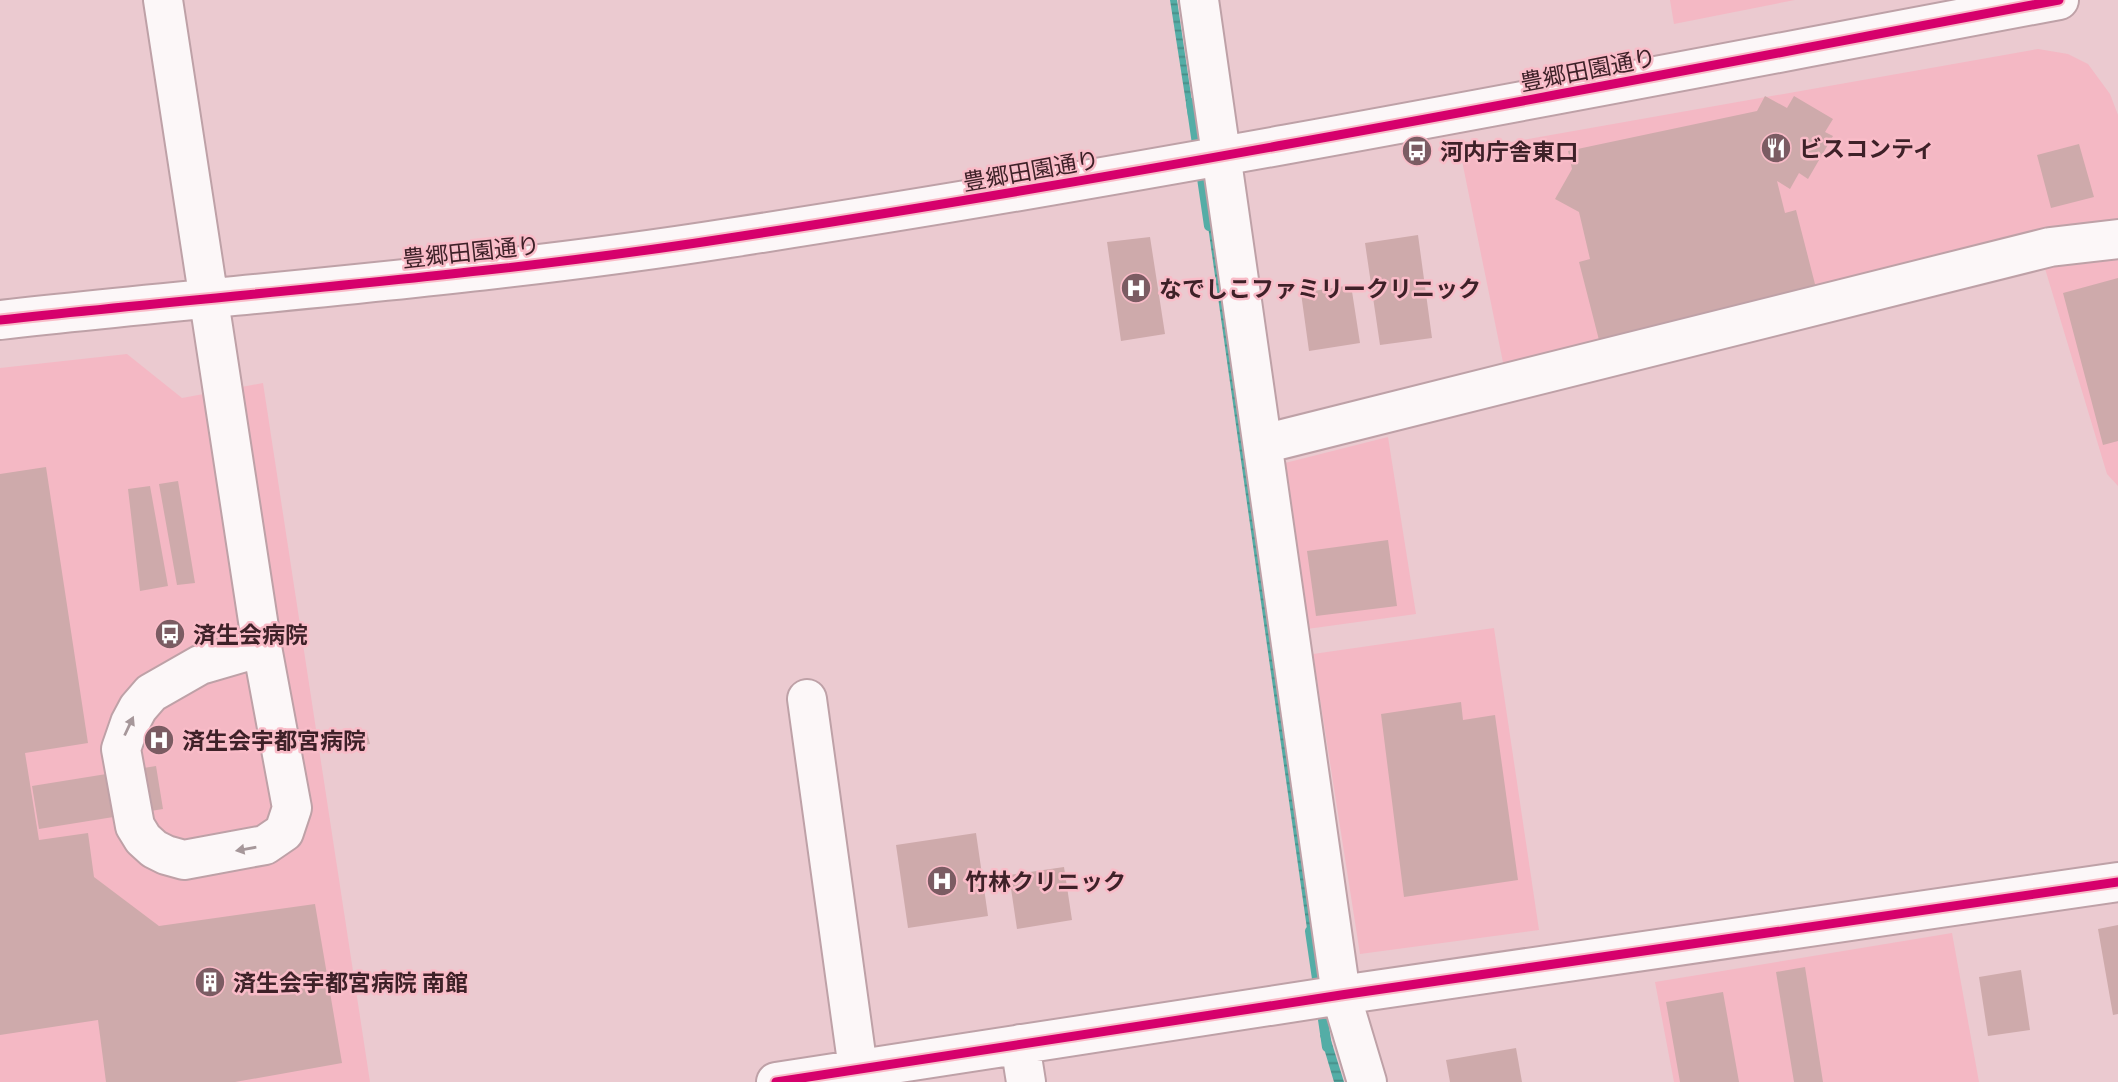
<svg xmlns="http://www.w3.org/2000/svg" width="2118" height="1082" font-family="'Exo 2','Noto Sans JP',sans-serif">
<style>
.built{fill:#f4b8c4}
.water{fill:url(#water-rules)}
.lines{fill:none;stroke-linecap:round;stroke-linejoin:round}
.stream{stroke:#54ada6;stroke-width:10}
.building{fill:#ceaaab}
.minor-casing{stroke:#bea1a7;stroke-width:42}
.minor{stroke:#fcf7f8;stroke-width:38}
.cycleway-casing{stroke:#f9bcc8;stroke-width:13}
.cycleway{stroke:#d6006c;stroke-width:9}
.oneway{fill:#a6979a}
.labels{text-anchor:middle;dominant-baseline:central;stroke-width:5;stroke-linejoin:round;paint-order:stroke}
.street-label{font-size:23px;fill:#3e2128;stroke:#f9bcc8}
.poi-label{font-size:23px;font-weight:bold;fill:#3e2128;stroke:#f9bcc8;text-anchor:start}
</style>
<defs>
<pattern id="water-rules" width="6" height="5" patternUnits="userSpaceOnUse" patternTransform="scale(1.75)"><rect width="6" height="5" fill="#54ada6"/><path d="M0 2.5h6" fill="none" stroke="#478c87"/></pattern>
</defs>
<rect width="100%" height="100%" fill="#ebcad0"/>
<path class="built" d="M 1670,0 L 1795,0 L 1674,24 Z
M 2038,49 L 2068,54 L 2088,64 L 2110,94 L 2118,115 L 2118,228 L 1505,372 L 1460,151 Z
M 2118,249 L 2118,486 L 2107,474 L 2043,262 Z
M 127,354 L 182,398 L 263,383 L 370,1082 L 0,1082 L 0,368 Z
M 1388,437 L 1416,614 L 1307,629 L 1285,463 Z
M 1494,628 L 1539,930 L 1360,954 L 1313,654 Z
M 1952,933 L 1979,1082 L 1674,1082 L 1655,982 Z"/>
<path class="water" d="M 1170,0 L 1177,0 L 1194,115 L 1188,116 Z
M 1211,211 L 1315,943 L 1309,943 L 1206,212 Z
M 1329,1034 L 1344,1082 L 1334,1082 L 1320,1035 Z"/>
<g class="lines">
<path class="stream" d="M 1191,103 L 1209,226
M 1310,931 L 1327,1047"/>
</g>
<path class="building" d="M 1765,96 L 1787,108 L 1794,96 L 1833,119 L 1825,132 L 1833,136 L 1808,179 L 1799,173 L 1790,189 L 1777,181 L 1785,213 L 1796,210 L 1816,288 L 1600,344 L 1579,262 L 1590,259 L 1579,212 L 1555,199 L 1572,169 L 1568,151 L 1757,111 Z
M 2079,144 L 2094,197 L 2051,208 L 2037,155 Z
M 1418,235 L 1432,338 L 1380,345 L 1365,243 Z
M 1150,237 L 1165,334 L 1121,341 L 1107,242 Z
M 2118,278 L 2118,441 L 2103,445 L 2063,293 Z
M 1351,285 L 1360,343 L 1309,351 L 1301,293 Z
M 46,467 L 88,743 L 25,753 L 39,840 L 88,833 L 94,877 L 159,926 L 315,904 L 342,1063 L 235,1082 L 106,1082 L 98,1020 L 0,1035 L 0,474 Z
M 178,481 L 195,583 L 177,585 L 159,484 Z
M 150,486 L 168,586 L 140,591 L 128,489 Z
M 1388,540 L 1397,606 L 1316,616 L 1307,551 Z
M 1461,702 L 1463,720 L 1495,715 L 1518,880 L 1404,897 L 1381,714 Z
M 367,732 L 370,744 L 349,748 L 346,737 Z
M 156,766 L 163,809 L 39,829 L 32,786 Z
M 976,833 L 988,916 L 908,928 L 896,845 Z
M 1064,867 L 1072,920 L 1017,929 L 1009,875 Z
M 2118,925 L 2118,1014 L 2113,1015 L 2098,929 Z
M 1805,967 L 1823,1082 L 1794,1082 L 1776,972 Z
M 2021,970 L 2030,1030 L 1988,1036 L 1979,977 Z
M 1723,992 L 1739,1082 L 1680,1082 L 1666,1002 Z
M 1516,1048 L 1522,1082 L 1450,1082 L 1446,1060 Z"/>
<g class="lines">
<g class="minor-casing">
<path id="minor" d="M 163,0 L 262,647 L 292,808 L 284,832 L 265,845 L 184,860 L 166,855 L 154,849 L 143,839 L 135,826 L 121,749 L 130,723 L 138,708 L 151,693 L 200,665 L 262,647
M 1199,0 L 1341,995 L 1367,1082
M 0,320 C 243,293 487,276 729,238 C 1174,170 1617,83 2059,0
M 1263,444 L 2050,247 L 2118,239
M 807,699 L 858,1069
M 1020,1044 L 1026,1082
M 776,1082 L 1341,995 L 2118,882"/>
</g>
<use href="#minor" class="minor"/>
<g class="cycleway-casing">
<path id="cycleway" d="M 0,320 C 243,293 487,276 729,238 C 1174,170 1617,83 2059,0
M 776,1082 L 1341,995 L 2118,882"/>
</g>
<use href="#cycleway" class="cycleway"/>
</g>
<defs><path id="oneway-solid" d="M-6-.8H1V-3.2L6.5 0L1 3.2V.8H-6Z" transform="scale(1.75)"/></defs>
<g class="oneway">
<use href="#oneway-solid" transform="translate(129 726) rotate(-65)"/>
<use href="#oneway-solid" transform="translate(246 849) rotate(170)"/>
</g>
<defs>
<g id="restaurant-disc" transform="scale(1.575)"><circle r="9.5" fill="#7b5c63" stroke="#f9bcc8"/><path d="M-5-6h1v4h1v-4h1v4h1v-4h1v5L-1.5 .5V6h-2V.5L-5-1ZM5-6V6H3V1.5H1.5Q1.5-4 5-6Z" fill="#fff"/></g>
<g id="bus-disc" transform="scale(1.575)"><circle r="9.5" fill="#7b5c63" stroke="#f9bcc8"/><path d="M-5-6H5V4H4V6H2V4H-2V6H-4V4H-5ZM-3.5-4V0h7V-4ZM-3.5 1.2v1.5H-2V1.2ZM2 1.2v1.5H3.5V1.2Z" fill="#fff"/></g>
<g id="hospital-disc" transform="scale(1.575)"><circle r="9.5" fill="#7b5c63" stroke="#f9bcc8"/><path d="M-5-5h3v3.5h4V-5h3V5h-3V1.5h-4V5h-3Z" fill="#fff"/></g>
<g id="building-disc" transform="scale(1.575)"><circle r="9.5" fill="#7b5c63" stroke="#f9bcc8"/><path d="M-4-6H4V6H1V3H-1V6H-4ZM-2.5-4.3h1.7v1.8h-1.7ZM.8-4.3h1.7v1.8H.8ZM-2.5-1h1.7V.8h-1.7ZM.8-1h1.7V.8H.8Z" fill="#fff"/></g>
</defs>
<g fill-rule="evenodd">
<use href="#restaurant-disc" x="1776" y="148"/>
<use href="#bus-disc" x="1417" y="151"/>
<use href="#hospital-disc" x="1136" y="288"/>
<use href="#bus-disc" x="170" y="634"/>
<use href="#hospital-disc" x="159" y="740"/>
<use href="#hospital-disc" x="942" y="881"/>
<use href="#building-disc" x="210" y="982"/>
</g>
<g class="labels">
<g class="street-label">
<text transform="translate(1588 69) rotate(-11)">豊郷田園通り</text>
<text transform="translate(1031 170) rotate(-10)">豊郷田園通り</text>
<text transform="translate(471 251) rotate(-6)">豊郷田園通り</text>
</g>
<g class="poi-label">
<text x="1799" y="148">ビスコンティ</text>
<text x="1440" y="151">河内庁舎東口</text>
<text x="1159" y="288">なでしこファミリークリニック</text>
<text x="193" y="634">済生会病院</text>
<text x="182" y="740">済生会宇都宮病院</text>
<text x="965" y="881">竹林クリニック</text>
<text x="233" y="982">済生会宇都宮病院 南館</text>
</g>
</g>
</svg>
